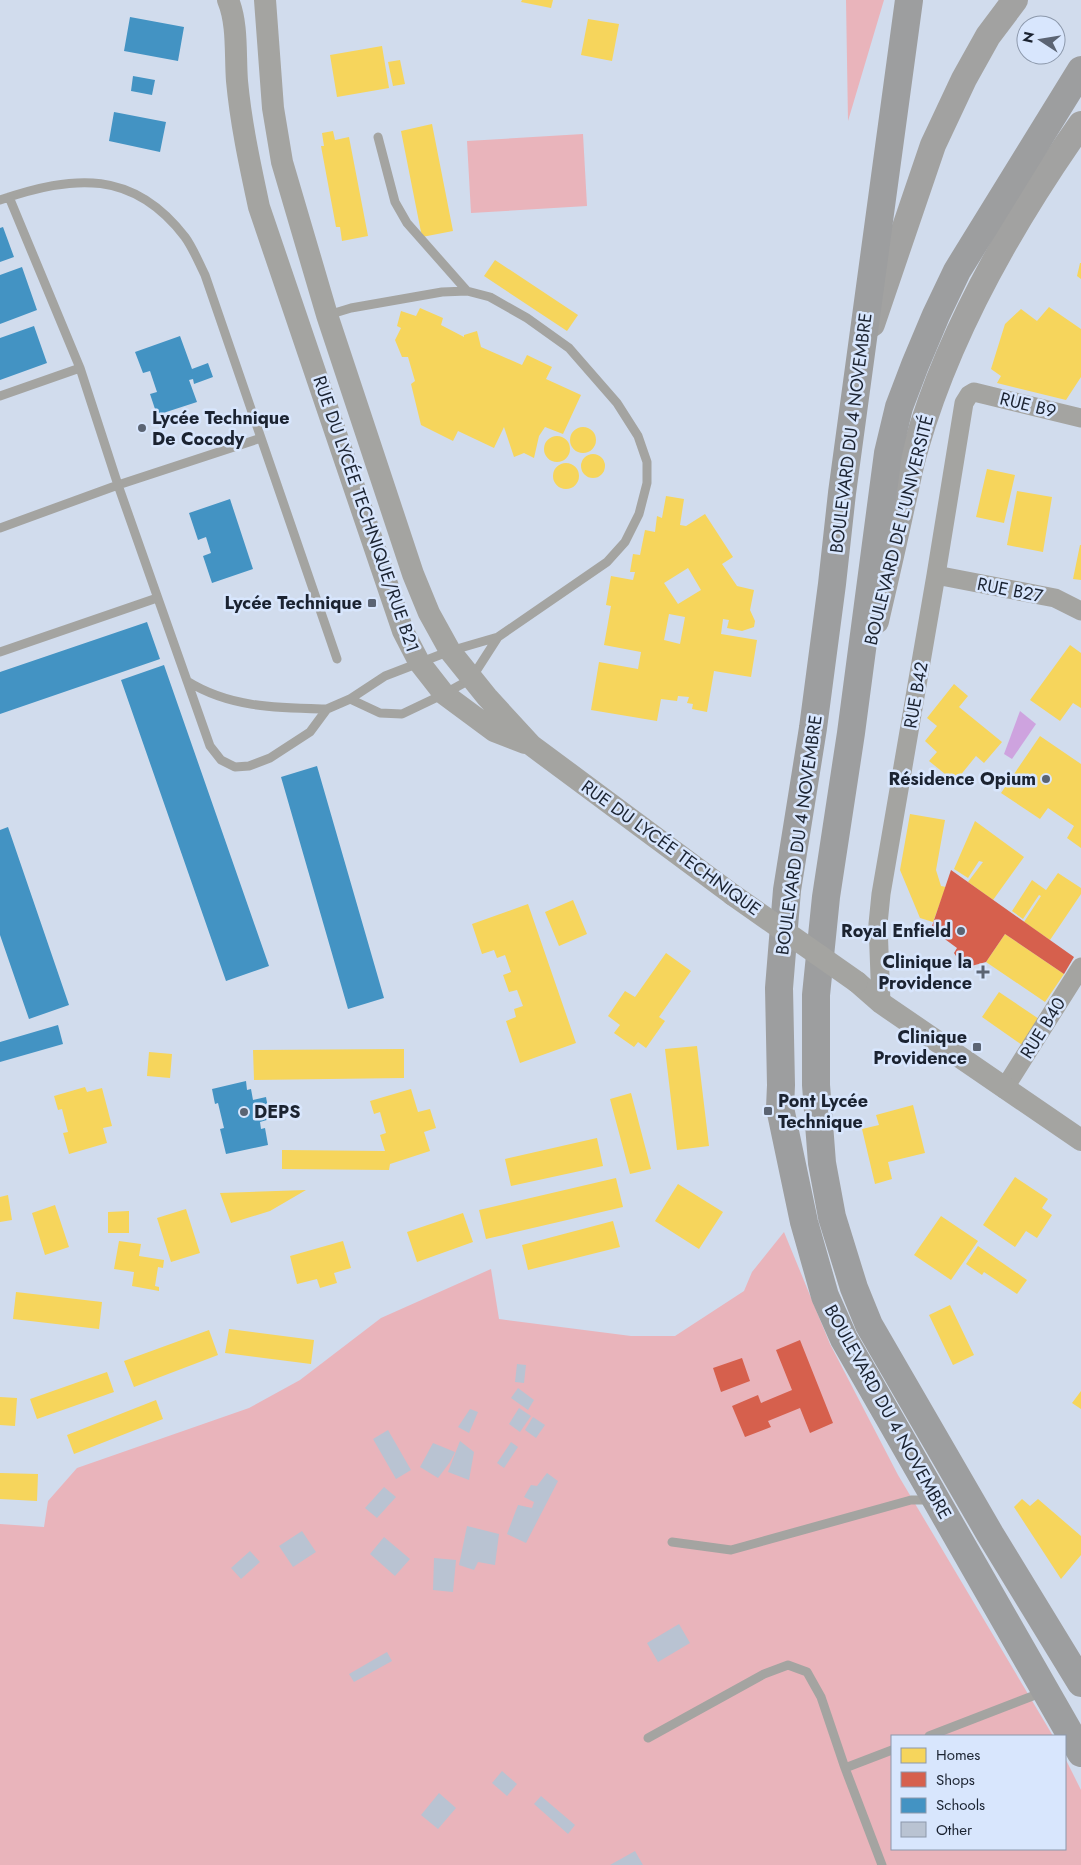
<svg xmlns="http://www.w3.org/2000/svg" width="1081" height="1865" font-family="Jost,sans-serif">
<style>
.green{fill:#e9b4bb}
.water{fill:#cea3df}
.homes{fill:#f6d55c;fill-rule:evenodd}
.shops{fill:#d6604d}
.schools{fill:#4393c3}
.building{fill:#b9c3d2}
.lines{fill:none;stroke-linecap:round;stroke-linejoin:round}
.service{stroke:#a4a4a1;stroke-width:9}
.minor{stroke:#a4a4a1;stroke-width:19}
.tertiary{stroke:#a4a4a1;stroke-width:22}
.secondary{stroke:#a2a2a1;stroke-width:26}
.primary{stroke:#9d9e9f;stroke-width:28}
.tertiary-bridge{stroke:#a4a4a1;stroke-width:22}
.poi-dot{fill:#5b6473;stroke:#d8e6fd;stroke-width:2}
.labels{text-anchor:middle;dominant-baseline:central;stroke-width:5;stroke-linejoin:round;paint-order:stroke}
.street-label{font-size:18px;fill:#1b2331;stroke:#d8e6fd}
.poi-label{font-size:18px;font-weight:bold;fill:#1b2331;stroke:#d8e6fd;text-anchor:end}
</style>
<rect width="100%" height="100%" fill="#d1dced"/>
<path class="green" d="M 846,0 L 884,0 L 848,121 Z
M 583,134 L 587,206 L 471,213 L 467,141 Z
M 784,1232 L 830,1344 L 898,1475 L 1053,1736 L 892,1736 L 892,1849 L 1065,1849 L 1065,1758 L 1081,1790 L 1081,1865 L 0,1865 L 0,1524 L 44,1527 L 48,1501 L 77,1468 L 249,1408 L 300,1380 L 381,1318 L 491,1269 L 499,1319 L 631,1336 L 675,1336 L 744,1291 L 752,1272 Z"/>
<path class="water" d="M 1020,711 L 1036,724 L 1012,759 L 1004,754 Z"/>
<path class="homes" d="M 522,0 L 553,0 L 551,8 L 521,2 Z
M 588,19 L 619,24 L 612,61 L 581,55 Z
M 382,46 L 389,88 L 337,97 L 330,55 Z
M 400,60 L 405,84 L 393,86 L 388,62 Z
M 432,124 L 453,231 L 422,237 L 401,131 Z
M 333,131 L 335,140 L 349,137 L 368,236 L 342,241 L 340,227 L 336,227 L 321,146 L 324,146 L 322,133 Z
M 495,260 L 578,315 L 567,331 L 484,276 Z
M 1080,263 L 1081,263 L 1081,279 L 1077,276 Z
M 1049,307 L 1081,329 L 1081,377 L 1066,400 L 997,383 L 1001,376 L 991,369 L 1005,324 L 1021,309 L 1037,321 Z
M 420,308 L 443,318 L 441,325 L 464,337 L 464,335 L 477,331 L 481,347 L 522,365 L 527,355 L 552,367 L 546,379 L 581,395 L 563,434 L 545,427 L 539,436 L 534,458 L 524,453 L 514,457 L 504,427 L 494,448 L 458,431 L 453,441 L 421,425 L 411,384 L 415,381 L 408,357 L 402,357 L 395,340 L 401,328 L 397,326 L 401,311 L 416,316 Z
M570 440a13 13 0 1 1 26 0a13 13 0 1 1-26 0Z
M544 449a13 13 0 1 1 26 0a13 13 0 1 1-26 0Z
M581 466a12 12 0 1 1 24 0a12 12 0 1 1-24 0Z
M553 476a13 13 0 1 1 26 0a13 13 0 1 1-26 0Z
M 987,469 L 1015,475 L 1004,523 L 976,517 Z
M 1017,491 L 1052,497 L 1043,552 L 1007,545 Z
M 666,496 L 684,499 L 680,525 L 686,526 L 705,514 L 733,557 L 722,564 L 737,586 L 754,590 L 750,610 L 755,621 L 754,627 L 742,631 L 727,628 L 729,620 L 723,619 L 721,634 L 757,640 L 751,677 L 714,671 L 707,712 L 692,709 L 693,704 L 687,703 L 689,697 L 678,696 L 677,701 L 661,699 L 657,721 L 591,710 L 599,662 L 638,669 L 641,652 L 604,645 L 611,606 L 606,605 L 611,576 L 633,580 L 635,572 L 630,572 L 633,554 L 640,555 L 645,530 L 655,532 L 657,516 L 662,518 ZM 688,568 L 701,590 L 678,604 L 664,583 ZM 669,614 L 685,617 L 680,644 L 664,640 Z
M 1080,545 L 1081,545 L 1081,580 L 1073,579 Z
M 1070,645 L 1081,653 L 1081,708 L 1073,703 L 1060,721 L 1030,700 Z
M 954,684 L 968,696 L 959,707 L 1002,742 L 984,763 L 976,756 L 955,782 L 929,761 L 937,752 L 925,741 L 937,726 L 927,718 Z
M 1040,736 L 1081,764 L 1081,848 L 1067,838 L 1074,826 L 1048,808 L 1040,819 L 1001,793 Z
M 910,814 L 945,820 L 936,870 L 941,886 L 946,887 L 933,922 L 920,918 L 900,870 Z
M 975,821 L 1024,857 L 993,900 L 968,882 L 983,862 L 979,861 L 968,878 L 954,869 Z
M 1058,873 L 1081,888 L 1081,894 L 1050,940 L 1024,922 L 1041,896 L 1039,895 L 1023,919 L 1012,911 L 1032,880 L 1046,890 Z
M 573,900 L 587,934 L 559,946 L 545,912 Z
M 528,904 L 576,1043 L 520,1063 L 506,1021 L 516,1017 L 514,1009 L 523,1006 L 517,990 L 509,992 L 503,975 L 511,972 L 505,955 L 497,958 L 494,950 L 482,954 L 472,924 Z
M 1005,934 L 1064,974 L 1045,1002 L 986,962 Z
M 666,953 L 691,971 L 659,1017 L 665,1021 L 646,1048 L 638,1042 L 634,1047 L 614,1033 L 620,1025 L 608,1016 L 625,991 L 635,997 Z
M 999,992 L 1039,1019 L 1022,1045 L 982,1017 Z
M 697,1046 L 709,1146 L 677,1150 L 665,1049 Z
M 404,1049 L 404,1078 L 254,1080 L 253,1050 Z
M 149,1052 L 172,1054 L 170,1078 L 147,1076 Z
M 85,1087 L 87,1092 L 102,1088 L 112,1126 L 103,1128 L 107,1143 L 69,1154 L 63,1133 L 68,1132 L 62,1109 L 58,1110 L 54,1096 Z
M 411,1089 L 418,1112 L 430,1109 L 436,1128 L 424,1132 L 430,1151 L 390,1164 L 389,1170 L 282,1169 L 282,1150 L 385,1151 L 380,1135 L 386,1133 L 380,1112 L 374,1114 L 370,1101 Z
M 631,1093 L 651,1169 L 630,1174 L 610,1099 Z
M 913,1105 L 925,1153 L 888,1162 L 892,1179 L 875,1184 L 862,1129 L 879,1125 L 876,1115 Z
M 597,1138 L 603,1166 L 511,1186 L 505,1159 Z
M 1015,1177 L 1048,1199 L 1042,1208 L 1052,1215 L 1037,1238 L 1026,1231 L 1015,1247 L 983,1225 Z
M 616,1178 L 623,1207 L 486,1239 L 479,1210 Z
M 678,1184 L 723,1212 L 699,1249 L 655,1221 Z
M 306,1190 L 270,1211 L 231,1223 L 220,1193 Z
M 8,1195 L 12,1220 L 0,1222 L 0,1197 Z
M 55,1205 L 69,1247 L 45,1255 L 32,1213 Z
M 186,1209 L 200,1253 L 171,1262 L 157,1218 Z
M 129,1211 L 129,1233 L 108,1233 L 108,1212 Z
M 463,1213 L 473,1242 L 417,1262 L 407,1232 Z
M 941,1216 L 978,1241 L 951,1280 L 914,1255 Z
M 613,1221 L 620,1247 L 528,1270 L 522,1245 Z
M 119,1241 L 141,1244 L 139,1256 L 164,1260 L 163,1268 L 158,1267 L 155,1286 L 159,1287 L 159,1291 L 132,1286 L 134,1272 L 114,1269 Z
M 343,1241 L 351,1268 L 334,1273 L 337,1283 L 320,1288 L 317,1279 L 297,1284 L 290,1256 Z
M 978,1246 L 1027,1280 L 1017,1294 L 984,1272 L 982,1275 L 966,1264 Z
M 16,1292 L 102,1302 L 99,1329 L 13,1319 Z
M 950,1305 L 974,1355 L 953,1365 L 929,1315 Z
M 229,1329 L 314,1340 L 311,1364 L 225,1353 Z
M 209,1330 L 218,1355 L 134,1387 L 124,1361 Z
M 107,1372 L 114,1392 L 37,1419 L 30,1399 Z
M 1081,1391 L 1081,1409 L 1072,1403 Z
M 0,1397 L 17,1398 L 15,1426 L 0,1425 Z
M 156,1400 L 163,1419 L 74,1454 L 67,1435 Z
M 0,1473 L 38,1474 L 37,1501 L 0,1499 Z
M 1022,1499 L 1030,1506 L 1038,1499 L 1081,1536 L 1081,1555 L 1061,1579 L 1014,1507 Z"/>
<path class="shops" d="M 951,870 L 1074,957 L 1064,974 L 1005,934 L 986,962 L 964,968 L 954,953 L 957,948 L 931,929 Z
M 800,1340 L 833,1423 L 810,1433 L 800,1408 L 768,1421 L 771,1427 L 745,1437 L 732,1406 L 758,1395 L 761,1403 L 792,1390 L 776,1350 Z
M 742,1358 L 750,1381 L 721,1392 L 713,1368 Z"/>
<path class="schools" d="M 130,17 L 184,27 L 178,61 L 124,51 Z
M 133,76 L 155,80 L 152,95 L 131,91 Z
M 114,112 L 166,122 L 160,152 L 109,141 Z
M 3,227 L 14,257 L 0,262 L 0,228 Z
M 22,267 L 37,310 L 0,324 L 0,275 Z
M 34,326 L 47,363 L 0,380 L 0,338 Z
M 180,336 L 192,369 L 208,363 L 213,377 L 194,384 L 193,379 L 189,380 L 197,402 L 157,415 L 150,394 L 157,392 L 150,371 L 143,373 L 135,352 Z
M 230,499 L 253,569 L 212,583 L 203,556 L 211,553 L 206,537 L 198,540 L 189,513 Z
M 147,622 L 160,659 L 0,714 L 0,672 Z
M 164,665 L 269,966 L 226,981 L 121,680 Z
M 317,766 L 384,998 L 348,1009 L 281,777 Z
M 8,827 L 69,1005 L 29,1019 L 0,935 L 0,830 Z
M 58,1025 L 63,1044 L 0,1062 L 0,1042 Z
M 246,1081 L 247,1090 L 251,1089 L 253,1100 L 266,1097 L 270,1119 L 260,1122 L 261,1129 L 265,1128 L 268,1145 L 226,1154 L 220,1129 L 224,1128 L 218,1103 L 215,1104 L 212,1089 Z"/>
<path class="building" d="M 517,1364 L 526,1365 L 524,1383 L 515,1382 Z
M 518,1388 L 534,1400 L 528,1410 L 511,1398 Z
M 519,1408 L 531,1416 L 520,1432 L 509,1424 Z
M 470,1409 L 478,1412 L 469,1433 L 458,1427 Z
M 533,1417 L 545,1425 L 536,1438 L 525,1430 Z
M 388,1430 L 411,1470 L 396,1479 L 373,1439 Z
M 460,1441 L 474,1452 L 469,1480 L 448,1472 Z
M 511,1442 L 518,1447 L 504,1468 L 497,1463 Z
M 433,1443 L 455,1452 L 450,1462 L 438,1478 L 420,1467 Z
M 547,1473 L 558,1481 L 526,1543 L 507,1534 L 518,1505 L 532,1508 L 534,1502 L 524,1497 L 531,1485 L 537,1486 Z
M 384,1487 L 396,1497 L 377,1518 L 365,1508 Z
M 467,1526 L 499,1534 L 495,1565 L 478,1562 L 474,1570 L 459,1565 Z
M 302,1531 L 316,1552 L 293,1567 L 279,1546 Z
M 384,1537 L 410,1559 L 395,1576 L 370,1554 Z
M 250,1551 L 260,1562 L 241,1579 L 231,1568 Z
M 434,1558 L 456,1560 L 453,1592 L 433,1590 Z
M 679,1624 L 690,1643 L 658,1662 L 647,1643 Z
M 387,1652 L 392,1661 L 354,1682 L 349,1674 Z
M 502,1771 L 517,1784 L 507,1796 L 492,1783 Z
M 439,1793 L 456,1808 L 438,1829 L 421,1815 Z
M 541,1796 L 575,1825 L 568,1834 L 534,1804 Z
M 635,1851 L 643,1865 L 610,1865 Z"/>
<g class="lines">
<path class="service" d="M 378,137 L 395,202 L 407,223 L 467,291
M 9,197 L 80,368 L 118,485 L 210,746 L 221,760 L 235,767 L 249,766 L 270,758 L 310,732 L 327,709 L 350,699 L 385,676 L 450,651 L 498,637 L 607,562 L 625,542 L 639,514 L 647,483 L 647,462 L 638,436 L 617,403 L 569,348 L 527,318 L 490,297 L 467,291 L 442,292 L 351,308 L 328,315
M 0,200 C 74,175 133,169 185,237 C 193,248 199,263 205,275 L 337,659
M 0,396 L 80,368
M 0,528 L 118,485 L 261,438
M 0,652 L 157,598
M 187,681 C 230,708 278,708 327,709
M 350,699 L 380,713 L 402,714 L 444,694 L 471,679 L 498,637
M 672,1542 L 731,1550 L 911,1500 L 932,1500
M 929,1736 L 1043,1692
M 648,1738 L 764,1674 L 788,1665 L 807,1672 L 821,1697 L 845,1768 L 882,1865
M 845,1768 L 892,1750"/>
<path class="minor" d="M 936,575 L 1055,598 L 1081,611
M 881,1003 L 878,924 L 881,894 L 936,575 L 964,403 L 969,395 L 974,392 L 1081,418
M 1004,1089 L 1081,967"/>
<path class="tertiary" d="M 228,0 C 238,24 235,55 237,81 C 241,124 250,165 259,207 L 403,631 L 419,662 L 444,694 L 494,731 L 525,743
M 265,0 L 273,108 L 282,162 L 327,315 L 413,574 L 429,613 L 450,651 L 487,697 L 531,745 L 733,895
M 857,982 L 881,1003 L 1081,1140"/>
<path class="secondary" d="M 872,324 L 933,145 L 964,79 L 988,36 L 1015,0
M 876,621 C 885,582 894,544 902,506 C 907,486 910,466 916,447 C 949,331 1012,222 1081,124"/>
<path class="primary" d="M 909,0 L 842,493 L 832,584 L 813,728 L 787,890 L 779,988 L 781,1085 L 780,1108 L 804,1222 L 825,1296 L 844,1339 L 1081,1753
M 1081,70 L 957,271 L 936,315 L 915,365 L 899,407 L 888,453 L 851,733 L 826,897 L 816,995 L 816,1085 L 822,1163 L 832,1217 L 854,1288 L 869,1325 L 990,1534 L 1081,1683"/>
<path class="tertiary-bridge" d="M 733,895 L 857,982"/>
</g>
<g class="poi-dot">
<circle cx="142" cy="428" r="5"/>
<rect x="367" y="598" width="10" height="10" rx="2.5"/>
<circle cx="1046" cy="779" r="5"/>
<circle cx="961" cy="931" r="5"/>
<path d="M980.5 964.5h5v5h5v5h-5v5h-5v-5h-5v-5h5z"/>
<rect x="972" y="1042" width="10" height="10" rx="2.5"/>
<rect x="763" y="1106" width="10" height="10" rx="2.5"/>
<circle cx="244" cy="1112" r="5"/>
</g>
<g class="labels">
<g class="street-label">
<text transform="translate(1028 405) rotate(14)">RUE B9</text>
<text transform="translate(851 433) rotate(-83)">BOULEVARD DU 4 NOVEMBRE</text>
<text transform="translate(366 514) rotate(71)">RUE DU LYCÉE TECHNIQUE/RUE B21</text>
<text transform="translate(899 530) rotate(-76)">BOULEVARD DE L'UNIVERSITÉ</text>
<text transform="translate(1010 590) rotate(11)">RUE B27</text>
<text transform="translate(916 695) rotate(-80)">RUE B42</text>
<text transform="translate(799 835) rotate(-82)">BOULEVARD DU 4 NOVEMBRE</text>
<text transform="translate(671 848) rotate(36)">RUE DU LYCÉE TECHNIQUE</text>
<text transform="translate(1043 1028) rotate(-58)">RUE B40</text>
<text transform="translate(888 1412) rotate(61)">BOULEVARD DU 4 NOVEMBRE</text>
</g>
<g class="poi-label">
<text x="152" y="418" text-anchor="start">Lycée Technique<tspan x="152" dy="21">De Cocody</tspan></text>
<text x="362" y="603">Lycée Technique</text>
<text x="1036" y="779">Résidence Opium</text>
<text x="951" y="931">Royal Enfield</text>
<text x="972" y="962">Clinique la<tspan x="972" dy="21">Providence</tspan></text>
<text x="967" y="1037">Clinique<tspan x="967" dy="21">Providence</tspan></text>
<text x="778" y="1101" text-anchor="start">Pont Lycée<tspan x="778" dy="21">Technique</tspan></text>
<text x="254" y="1112" text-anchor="start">DEPS</text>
</g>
</g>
<rect x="891" y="1735" width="175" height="115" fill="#d8e6fd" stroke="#8c98ab"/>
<rect x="901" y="1748" width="25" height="15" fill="#f6d55c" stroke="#8c98ab"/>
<text x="936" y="1760" font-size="15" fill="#1b2331">Homes</text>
<rect x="901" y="1772" width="25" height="15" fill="#d6604d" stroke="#8c98ab"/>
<text x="936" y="1785" font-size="15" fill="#1b2331">Shops</text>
<rect x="901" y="1798" width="25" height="15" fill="#4393c3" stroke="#8c98ab"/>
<text x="936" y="1810" font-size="15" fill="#1b2331">Schools</text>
<rect x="901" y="1822" width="25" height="15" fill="#b9c3d2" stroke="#8c98ab"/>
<text x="936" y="1835" font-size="15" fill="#1b2331">Other</text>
<g transform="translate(1041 40) rotate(282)"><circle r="24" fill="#d8e6fd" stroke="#8c98ab"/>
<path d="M0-4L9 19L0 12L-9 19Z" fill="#5b6473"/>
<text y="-8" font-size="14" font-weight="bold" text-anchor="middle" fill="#1b2331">N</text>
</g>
</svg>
